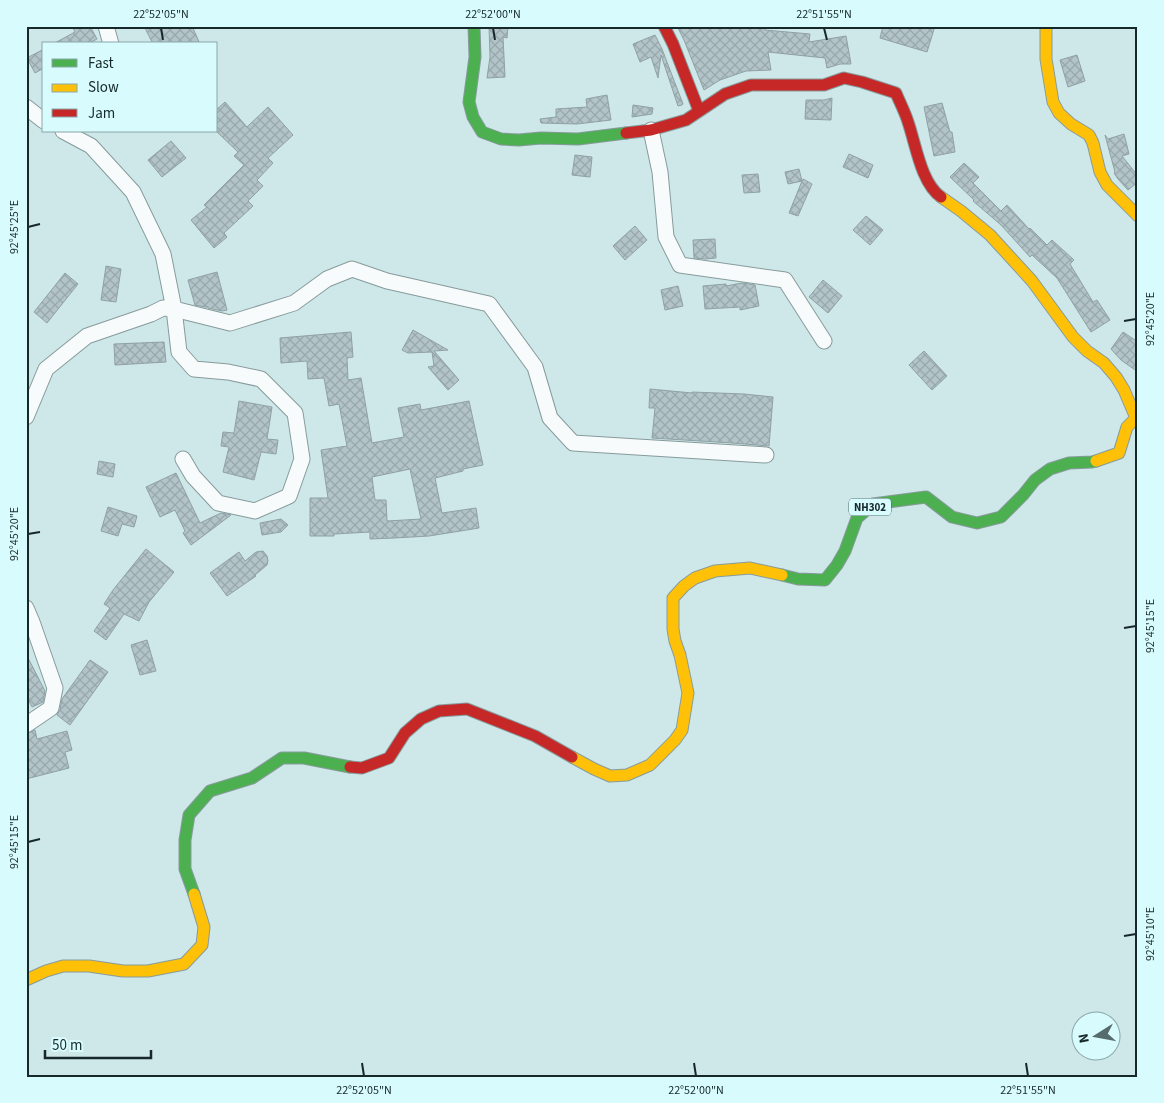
<svg xmlns="http://www.w3.org/2000/svg" width="1164" height="1103" font-family="'Source Sans 3',sans-serif">
<style>
.building{fill:url(#building-cross-hatch);stroke:#8fa1a4;fill-rule:evenodd}
.lines{fill:none;stroke-linecap:round;stroke-linejoin:round}
.street-casing{stroke:#879b9c;stroke-width:17}
.fast-casing{stroke:#879b9c;stroke-width:13}
.slow-casing{stroke:#879b9c;stroke-width:13}
.jam-casing{stroke:#879b9c;stroke-width:13}
.street{stroke:#f8fbfc;stroke-width:15}
.fast{stroke:#4caf50;stroke-width:11}
.slow{stroke:#ffc107;stroke-width:11}
.jam{stroke:#c62828;stroke-width:11}
.ticks{fill:none;stroke:#162829;stroke-width:2}
.labels{text-anchor:middle;dominant-baseline:central;stroke-width:4.5;stroke-linejoin:round;paint-order:stroke}
.shield{fill:#d8fcfe;stroke:#506869;stroke-width:1}
.shield-label{font-size:11px;font-weight:bold;fill:#162829}
.neatline{fill:none;stroke:#162829;stroke-width:2}
.ticks-label{font-size:12px;text-anchor:middle;fill:#162829}
</style>
<defs>
<pattern id="building-cross-hatch" width="8" height="8" patternUnits="userSpaceOnUse" patternTransform="scale(1.25)"><rect width="8" height="8" fill="#b2c4c8"/><path d="M0 0l8 8M0 8l8-8" fill="none" stroke="#98a8ac"/></pattern>
</defs>
<rect width="100%" height="100%" fill="#cee7e8"/>
<path class="building" d="M 72,26 L 90,26 L 97,39 L 88,44 L 53,44 L 75,32 Z
M 144,26 L 192,26 L 200,44 L 153,44 Z
M 489,26 L 508,26 L 507,38 L 503,37 L 505,77 L 487,78 L 490,57 Z
M 677,26 L 764,26 L 765,30 L 810,34 L 809,42 L 846,36 L 851,64 L 840,64 L 827,68 L 825,58 L 768,52 L 771,70 L 746,71 L 720,80 L 704,90 L 684,40 Z
M 883,26 L 935,26 L 927,52 L 880,38 Z
M 655,35 L 662,49 L 683,104 L 682,105 L 678,106 L 661,55 L 658,78 L 651,57 L 640,62 L 633,44 Z
M 44,49 L 44,68 L 35,73 L 27,58 Z
M 1077,55 L 1085,81 L 1068,87 L 1060,60 Z
M 607,95 L 611,120 L 577,124 L 541,123 L 540,119 L 556,117 L 556,109 L 587,107 L 586,99 Z
M 832,98 L 831,120 L 805,119 L 806,100 L 824,100 Z
M 225,102 L 247,127 L 268,107 L 293,135 L 268,158 L 273,163 L 257,180 L 263,186 L 248,201 L 253,206 L 224,233 L 227,237 L 214,248 L 191,220 L 207,207 L 204,205 L 244,165 L 234,156 L 238,152 L 216,131 L 216,110 Z
M 942,103 L 950,132 L 952,132 L 955,152 L 934,156 L 924,107 Z
M 633,105 L 653,108 L 652,114 L 632,117 Z
M 1124,134 L 1129,154 L 1122,156 L 1138,176 L 1138,182 L 1128,190 L 1118,179 L 1114,173 L 1115,172 L 1105,135 L 1108,139 Z
M 171,141 L 186,158 L 162,177 L 148,160 Z
M 849,154 L 873,165 L 868,178 L 843,167 Z
M 575,155 L 592,157 L 590,177 L 572,175 Z
M 964,163 L 979,177 L 973,183 L 1001,211 L 1007,205 L 1029,229 L 1030,228 L 1047,245 L 1052,240 L 1074,260 L 1070,264 L 1093,302 L 1097,300 L 1110,320 L 1091,332 L 1057,278 L 1032,255 L 1030,257 L 1001,225 L 973,201 L 974,200 L 950,177 Z
M 799,169 L 802,181 L 803,179 L 812,184 L 798,216 L 789,213 L 802,181 L 788,184 L 785,172 Z
M 758,174 L 760,192 L 744,193 L 742,175 Z
M 866,216 L 883,230 L 870,245 L 853,230 Z
M 635,226 L 647,240 L 625,260 L 613,246 Z
M 715,239 L 716,258 L 705,259 L 694,258 L 693,240 Z
M 106,266 L 121,269 L 116,302 L 101,300 Z
M 217,272 L 227,310 L 222,311 L 208,308 L 208,307 L 205,307 L 195,305 L 188,280 Z
M 65,273 L 78,284 L 47,323 L 34,312 Z
M 823,280 L 842,296 L 828,313 L 809,297 Z
M 742,283 L 755,285 L 759,306 L 740,310 L 740,307 L 705,309 L 703,286 L 726,284 L 726,286 Z
M 678,286 L 683,306 L 665,310 L 661,290 Z
M 413,330 L 448,350 L 434,351 L 459,380 L 448,390 L 428,367 L 434,366 L 432,352 L 408,353 L 402,350 Z
M 351,332 L 353,357 L 347,358 L 348,380 L 361,378 L 372,443 L 404,437 L 398,408 L 420,404 L 421,410 L 469,401 L 483,465 L 463,469 L 463,471 L 435,478 L 442,513 L 476,508 L 479,528 L 429,536 L 394,538 L 370,539 L 370,532 L 334,534 L 334,536 L 310,536 L 310,498 L 328,498 L 321,450 L 347,446 L 339,404 L 329,406 L 324,378 L 308,379 L 307,361 L 281,363 L 280,338 ZM 410,469 L 421,519 L 387,521 L 386,500 L 375,500 L 372,477 Z
M 1123,332 L 1138,342 L 1138,372 L 1121,360 L 1111,349 Z
M 164,342 L 166,362 L 115,365 L 114,344 Z
M 924,351 L 947,376 L 932,390 L 909,365 Z
M 650,389 L 692,393 L 692,392 L 744,394 L 773,397 L 769,446 L 732,443 L 652,438 L 655,408 L 649,408 Z
M 239,401 L 272,407 L 267,439 L 278,440 L 276,454 L 261,452 L 254,480 L 223,472 L 229,447 L 221,446 L 223,432 L 234,433 Z
M 99,461 L 115,464 L 113,477 L 97,474 Z
M 176,473 L 200,523 L 221,513 L 231,515 L 191,545 L 183,533 L 185,531 L 175,510 L 160,517 L 146,487 Z
M 108,507 L 137,516 L 134,527 L 122,524 L 118,536 L 101,531 Z
M 281,519 L 288,525 L 281,532 L 262,535 L 260,523 Z
M 146,549 L 174,572 L 149,602 L 139,621 L 124,614 L 106,640 L 94,631 L 110,608 L 104,604 L 113,590 Z
M 263,551 L 267,556 L 268,561 L 267,565 L 255,575 L 256,576 L 227,596 L 210,573 L 239,552 L 245,561 L 256,552 Z
M 147,640 L 156,671 L 140,675 L 131,645 Z
M 26,654 L 45,691 L 43,702 L 32,707 L 26,695 Z
M 90,660 L 108,672 L 70,725 L 57,715 L 60,710 L 62,699 Z
M 35,730 L 37,739 L 67,731 L 72,750 L 65,752 L 69,768 L 26,779 L 26,734 Z"/>
<g class="lines">
<g class="street-casing">
<path id="street" d="M 106,26 L 111,44
M 26,107 L 44,121
M 651,130 L 660,172 L 666,237 L 680,265 L 785,280 L 824,341
M 63,131 L 91,146 L 133,192 L 163,254 L 174,309 L 179,352 L 194,369 L 228,372 L 261,379 L 295,413 L 302,459 L 289,496 L 255,511 L 218,503 L 193,476 L 183,459
M 26,417 L 46,369 L 87,336 L 151,314 L 163,308 L 174,309 L 230,323 L 294,303 L 327,279 L 352,269 L 387,281 L 489,304 L 535,367 L 550,418 L 573,443 L 766,455
M 26,608 L 32,622 L 55,688 L 51,708 L 26,725"/>
</g>
<g class="fast-casing">
<path id="fast" d="M 474,26 L 475,57 L 469,102 L 473,117 L 482,132 L 501,139 L 519,140 L 541,138 L 578,139 L 626,133
M 782,575 L 798,579 L 825,580 L 837,565 L 845,551 L 857,518 L 873,504 L 926,497 L 952,517 L 977,523 L 1001,517 L 1023,495 L 1035,480 L 1050,469 L 1069,463 L 1092,462 L 1096,461
M 194,894 L 185,869 L 185,840 L 189,815 L 210,791 L 252,778 L 282,758 L 304,758 L 350,767"/>
</g>
<g class="slow-casing">
<path id="slow" d="M 1046,26 L 1046,59 L 1053,102 L 1059,113 L 1071,124 L 1089,135 L 1093,143 L 1100,172 L 1107,185 L 1138,216
M 941,197 L 961,211 L 990,235 L 1032,281 L 1073,337 L 1087,351 L 1104,363 L 1116,377 L 1124,390 L 1136,418 L 1127,427 L 1119,453 L 1096,461
M 572,757 L 594,769 L 610,776 L 627,775 L 650,765 L 675,740 L 682,730 L 688,693 L 680,655 L 675,641 L 673,629 L 673,598 L 684,586 L 695,578 L 715,571 L 750,568 L 782,575
M 26,980 L 46,971 L 63,966 L 89,966 L 123,971 L 148,971 L 184,964 L 202,945 L 204,927 L 194,894"/>
</g>
<g class="jam-casing">
<path id="jam" d="M 664,26 L 673,44 L 699,111
M 626,133 L 651,130 L 686,120 L 725,94 L 751,85 L 824,85 L 844,78 L 862,82 L 896,93 C 900,103 905,112 908,122 C 916,145 921,183 941,197
M 350,767 L 362,768 L 389,758 L 405,733 L 421,719 L 439,711 L 467,709 L 535,736 L 572,757"/>
</g>
<use href="#street" class="street"/>
<use href="#fast" class="fast"/>
<use href="#slow" class="slow"/>
<use href="#jam" class="jam"/>
</g>
<path class="ticks" d="M 161,28 L 163,40M 493,28 L 495,40M 824,28 L 827,40M 28,227 L 40,224M 1124,321 L 1136,319M 28,534 L 40,532M 1124,628 L 1136,626M 28,842 L 40,839M 1124,936 L 1136,934M 362,1063 L 364,1076M 694,1063 L 696,1076M 1026,1063 L 1028,1076"/>
<g class="labels">
<rect class="shield" x="849" y="498.5" width="42" height="17" rx="4"/>
<g class="shield-label">
<text x="870" y="507">NH302</text>
</g>
</g>
<rect width="1164" height="1103" fill="none" stroke="#d8fcfe" stroke-width="55"/>
<rect x="42" y="42" width="175" height="90" fill="#d8fcfe" stroke="#8aa7a9"/>
<rect x="52" y="59" width="25" height="8" fill="#4caf50" stroke="#8aa7a9"/>
<text x="88" y="68" font-size="15" fill="#162829">Fast</text>
<rect x="52" y="84" width="25" height="8" fill="#ffc107" stroke="#8aa7a9"/>
<text x="88" y="92" font-size="15" fill="#162829">Slow</text>
<rect x="52" y="109" width="25" height="8" fill="#c62828" stroke="#8aa7a9"/>
<text x="88" y="118" font-size="15" fill="#162829">Jam</text>
<g transform="translate(1096 1036) rotate(259)"><circle r="24" fill="#d8fcfe" stroke="#8aa7a9"/>
<path d="M0-4L9 19L0 12L-9 19Z" fill="#566b6c"/>
<text y="-8" font-size="14" font-weight="bold" text-anchor="middle" fill="#162829">N</text>
</g>
<path d="M45 1050v8h106v-8" fill="none" stroke="#162829" stroke-width="2.5"/>
<text x="52" y="1050" font-size="15" fill="#162829" stroke="#d8fcfe" stroke-width="4" paint-order="stroke">50 m</text>
<rect x="28" y="28" width="1108" height="1048" class="neatline"/>
<g class="ticks-label">
<text x="161" y="18">22°52'05"N</text>
<text x="493" y="18">22°52'00"N</text>
<text x="824" y="18">22°51'55"N</text>
<text transform="translate(14 227) rotate(-90)" y="4">92°45'25"E</text>
<text transform="translate(1150 319) rotate(-90)" y="4">92°45'20"E</text>
<text transform="translate(14 534) rotate(-90)" y="4">92°45'20"E</text>
<text transform="translate(1150 626) rotate(-90)" y="4">92°45'15"E</text>
<text transform="translate(14 842) rotate(-90)" y="4">92°45'15"E</text>
<text transform="translate(1150 934) rotate(-90)" y="4">92°45'10"E</text>
<text x="364" y="1094">22°52'05"N</text>
<text x="696" y="1094">22°52'00"N</text>
<text x="1028" y="1094">22°51'55"N</text>
</g>
</svg>
